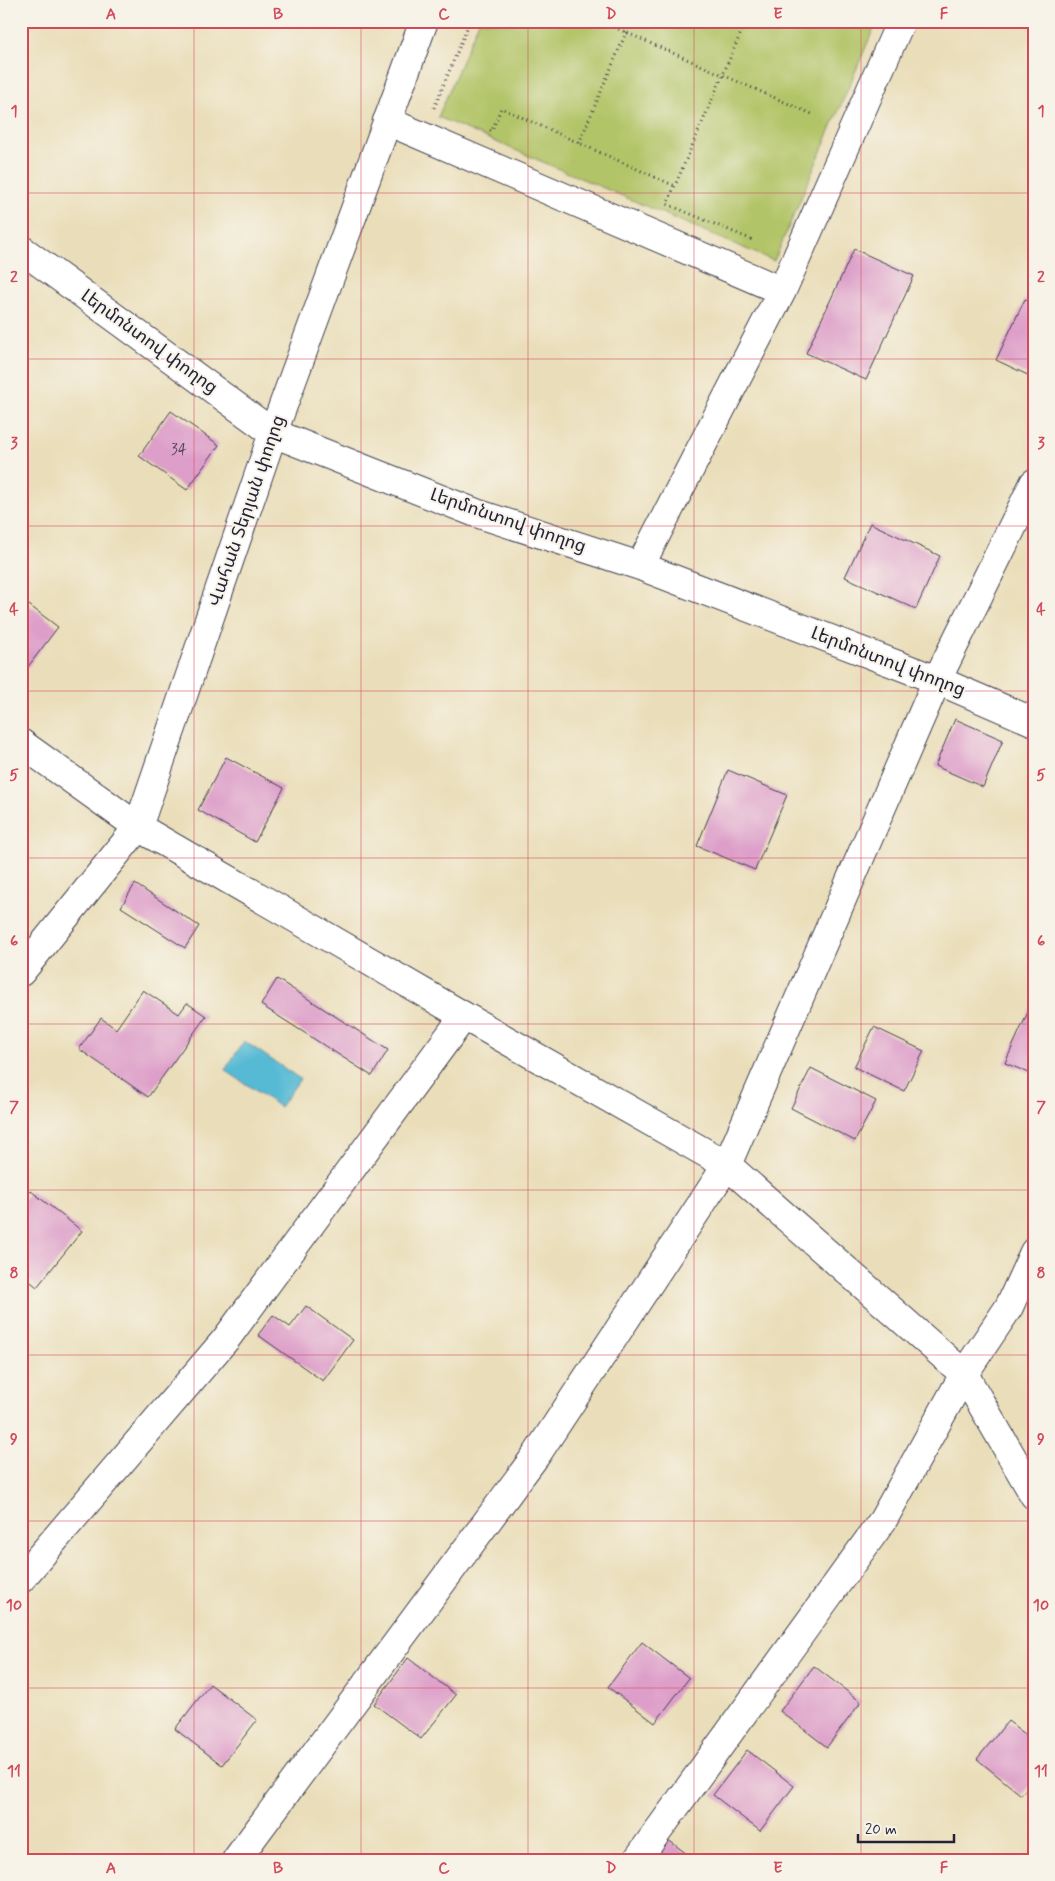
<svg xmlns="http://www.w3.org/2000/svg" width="1055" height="1881" font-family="Mynerve,'Noto Sans Armenian',sans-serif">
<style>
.green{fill:#b2c467;stroke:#6a7351}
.water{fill:#56bad4;stroke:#3c6e88}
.building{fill:#dd9ec9}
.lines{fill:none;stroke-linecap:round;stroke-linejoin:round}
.minor-casing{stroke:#403e4e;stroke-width:30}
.tertiary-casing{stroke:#403e4e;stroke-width:30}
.path{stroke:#403e4e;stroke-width:3;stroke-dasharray:1 4;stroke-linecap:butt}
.minor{stroke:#fff;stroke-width:28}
.tertiary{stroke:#fff;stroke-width:28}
.grid{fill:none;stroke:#d1495b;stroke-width:1;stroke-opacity:0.55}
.labels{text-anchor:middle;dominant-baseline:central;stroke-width:4;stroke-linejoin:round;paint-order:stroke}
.number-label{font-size:15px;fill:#51415e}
.street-label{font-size:18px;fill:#22223b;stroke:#f7f3e8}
.neatline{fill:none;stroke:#d1495b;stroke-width:2}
.grid-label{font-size:16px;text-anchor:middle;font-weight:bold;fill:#d1495b}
</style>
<rect width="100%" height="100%" fill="#f7f3e8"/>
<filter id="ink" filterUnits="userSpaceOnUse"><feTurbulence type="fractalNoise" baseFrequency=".02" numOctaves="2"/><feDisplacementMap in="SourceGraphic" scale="10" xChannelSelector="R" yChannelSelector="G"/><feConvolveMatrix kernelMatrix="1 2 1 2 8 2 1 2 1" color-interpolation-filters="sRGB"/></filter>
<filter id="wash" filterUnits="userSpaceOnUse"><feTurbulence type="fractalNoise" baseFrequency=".0096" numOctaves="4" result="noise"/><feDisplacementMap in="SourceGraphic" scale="20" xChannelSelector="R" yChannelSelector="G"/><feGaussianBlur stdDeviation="1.12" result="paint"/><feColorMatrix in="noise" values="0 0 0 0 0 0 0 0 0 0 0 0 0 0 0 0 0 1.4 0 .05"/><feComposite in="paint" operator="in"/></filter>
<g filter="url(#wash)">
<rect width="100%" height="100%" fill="#eadeba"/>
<path class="green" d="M 479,21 L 877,21 L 774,261 L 438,117 Z"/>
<path class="water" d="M 244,1041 L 300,1079 L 280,1107 L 225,1070 Z"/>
<g id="blocks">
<path class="building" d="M 854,249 L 914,276 L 866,380 L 806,353 Z
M 1025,299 L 1034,303 L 1034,378 L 996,360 Z
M 171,411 L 219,445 L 187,490 L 139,456 Z
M 870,523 L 940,556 L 916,609 L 845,577 Z
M 21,599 L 58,627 L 27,668 L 21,664 Z
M 955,719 L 1003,740 L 983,787 L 935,766 Z
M 226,757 L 284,788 L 255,842 L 198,810 Z
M 728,770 L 787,795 L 755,870 L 697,846 Z
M 135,884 L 199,926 L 185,948 L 121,907 Z
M 277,979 L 388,1050 L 372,1076 L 261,1005 Z
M 143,990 L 179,1014 L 187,1003 L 206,1016 L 148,1097 L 79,1049 L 101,1018 L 116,1029 Z
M 1034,999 L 1034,1075 L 1005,1063 Z
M 874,1027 L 924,1051 L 904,1091 L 854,1067 Z
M 811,1068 L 876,1101 L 855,1141 L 791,1108 Z
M 31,1191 L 82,1231 L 37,1287 L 21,1274 L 21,1203 Z
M 306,1306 L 353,1340 L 323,1381 L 258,1335 L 273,1315 L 290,1327 Z
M 642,1642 L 689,1678 L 655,1723 L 608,1687 Z
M 408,1658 L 456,1695 L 421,1739 L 374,1704 Z
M 814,1666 L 861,1702 L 827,1747 L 780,1711 Z
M 210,1684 L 257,1720 L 222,1765 L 175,1729 Z
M 1008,1721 L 1034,1741 L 1034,1780 L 1021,1795 L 977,1759 Z
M 747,1750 L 794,1786 L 760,1831 L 713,1795 Z
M 667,1839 L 695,1860 L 650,1860 Z"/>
</g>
</g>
<g filter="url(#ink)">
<use href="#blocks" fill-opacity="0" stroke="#403e4e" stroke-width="1"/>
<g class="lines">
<g class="minor-casing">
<path id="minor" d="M 387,121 L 782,291
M 21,249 L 273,433 L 476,513 L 640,566 L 937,680 L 1034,722
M 640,566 L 782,291 L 901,21
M 138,827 L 464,1016 L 727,1165 L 964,1374 L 1034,1495
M 21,1579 L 226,1339 L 464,1016
M 236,1860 L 537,1454 L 727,1165 L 937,680 L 1034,483
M 637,1860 L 883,1520 L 964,1374 L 1009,1307 L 1034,1252"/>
</g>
<g class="tertiary-casing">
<path id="tertiary" d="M 21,743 L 138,827
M 21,972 L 138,827 L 273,433 L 424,21"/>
</g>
<path class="path" d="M 600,21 L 814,115
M 746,21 L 667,204 L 755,241
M 434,108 L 470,21
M 490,130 L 492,131 L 501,108 L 675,186
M 579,143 L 631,21"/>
<use href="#minor" class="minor"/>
<use href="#tertiary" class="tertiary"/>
</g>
</g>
<path class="grid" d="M 194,21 L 194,1860M 361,21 L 361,1860M 528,21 L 528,1860M 694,21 L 694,1860M 861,21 L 861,1860M 21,193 L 1034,193M 21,359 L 1034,359M 21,526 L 1034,526M 21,691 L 1034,691M 21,858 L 1034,858M 21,1024 L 1034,1024M 21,1190 L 1034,1190M 21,1355 L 1034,1355M 21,1521 L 1034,1521M 21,1688 L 1034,1688"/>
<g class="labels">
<g class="number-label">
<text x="179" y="450">34</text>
</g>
<g class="street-label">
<text transform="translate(149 342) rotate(36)">Լերմոնտով փողոց</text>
<text transform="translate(247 511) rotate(-71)">Վահան Տերյան փողոց</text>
<text transform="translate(508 521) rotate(19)">Լերմոնտով փողոց</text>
<text transform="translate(888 662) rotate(21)">Լերմոնտով փողոց</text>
</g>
</g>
<rect width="1055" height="1881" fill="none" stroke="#f7f3e8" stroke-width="55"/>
<path d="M858 1834v8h96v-8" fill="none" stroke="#22223b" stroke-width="2.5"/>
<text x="865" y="1834" font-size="15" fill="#22223b" stroke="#f7f3e8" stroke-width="4" paint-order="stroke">20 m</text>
<rect x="28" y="28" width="1000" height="1826" class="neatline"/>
<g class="grid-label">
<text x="111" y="19">A</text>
<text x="278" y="19">B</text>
<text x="444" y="19">C</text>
<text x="611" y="19">D</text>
<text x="778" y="19">E</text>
<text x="944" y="19">F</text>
<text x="14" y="116">1</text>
<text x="1041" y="116">1</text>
<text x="14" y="282">2</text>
<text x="1041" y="282">2</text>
<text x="14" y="448">3</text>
<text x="1041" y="448">3</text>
<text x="14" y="614">4</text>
<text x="1041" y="614">4</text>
<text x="14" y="780">5</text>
<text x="1041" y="780">5</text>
<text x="14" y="946">6</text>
<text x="1041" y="946">6</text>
<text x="14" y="1112">7</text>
<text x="1041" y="1112">7</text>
<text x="14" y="1278">8</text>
<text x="1041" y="1278">8</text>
<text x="14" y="1444">9</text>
<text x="1041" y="1444">9</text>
<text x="14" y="1610">10</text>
<text x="1041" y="1610">10</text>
<text x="14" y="1776">11</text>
<text x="1041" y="1776">11</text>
<text x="111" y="1873">A</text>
<text x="278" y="1873">B</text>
<text x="444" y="1873">C</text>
<text x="611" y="1873">D</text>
<text x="778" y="1873">E</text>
<text x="944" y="1873">F</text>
</g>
</svg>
